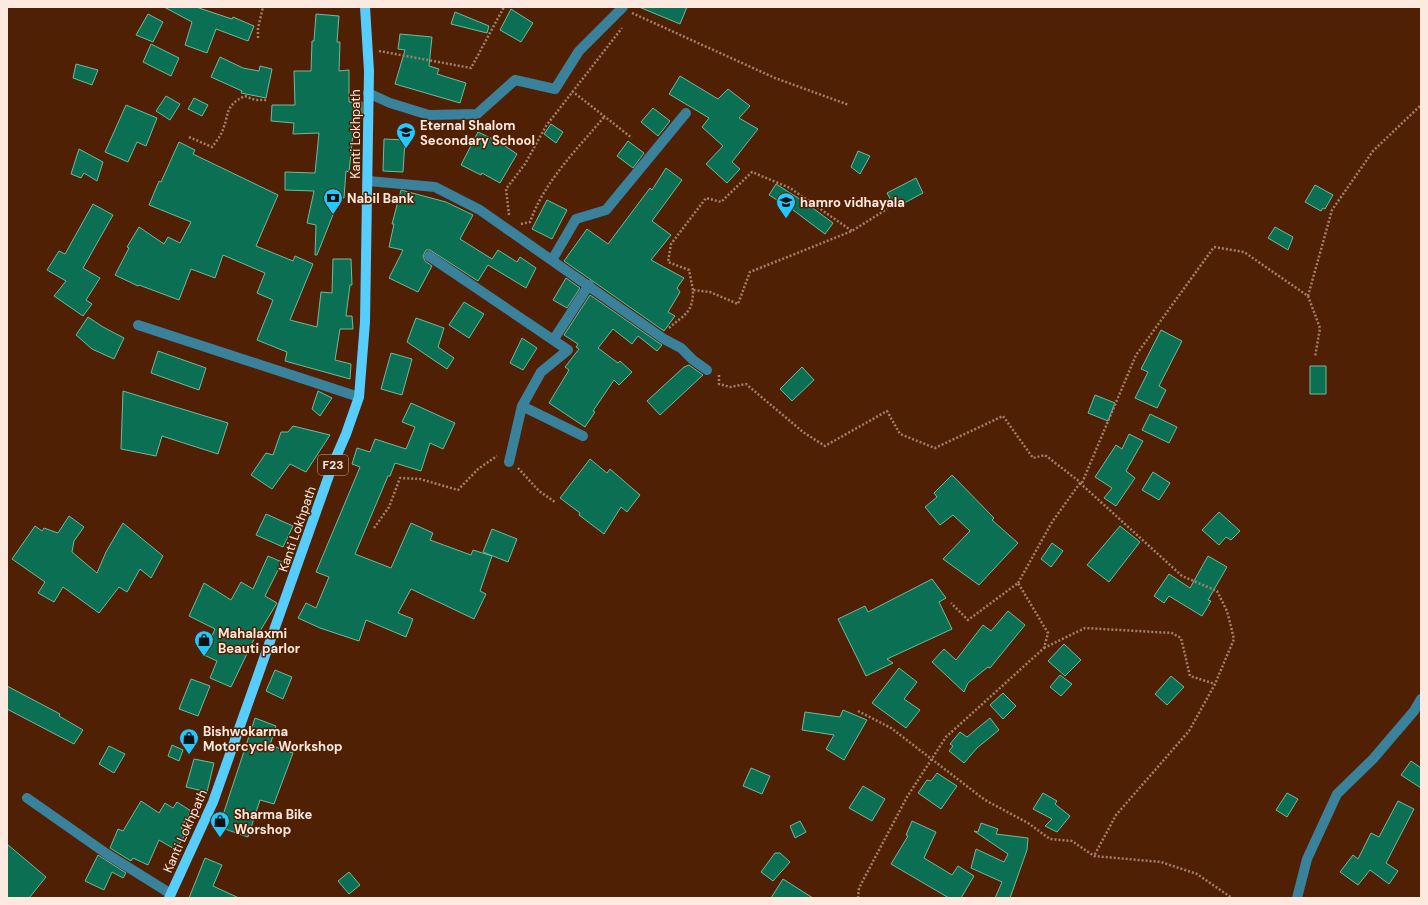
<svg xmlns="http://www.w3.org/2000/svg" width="1428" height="905" font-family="'DM Sans',sans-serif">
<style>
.building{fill:#0b7053;stroke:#74b89d}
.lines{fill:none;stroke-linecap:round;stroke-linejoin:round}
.path{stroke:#a2806d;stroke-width:2.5;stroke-dasharray:2 2;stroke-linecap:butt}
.minor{stroke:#3a819c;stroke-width:10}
.major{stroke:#56cdfb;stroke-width:10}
.labels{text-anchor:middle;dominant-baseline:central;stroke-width:3;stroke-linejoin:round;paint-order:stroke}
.shield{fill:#4f2004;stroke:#c8ad9e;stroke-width:1}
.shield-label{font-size:12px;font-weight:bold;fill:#fce9e0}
.poi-label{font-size:13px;font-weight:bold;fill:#fce9e0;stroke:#4f2004;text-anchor:start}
.street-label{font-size:13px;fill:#fce9e0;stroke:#4f2004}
</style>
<rect width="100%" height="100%" fill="#4f2004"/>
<path class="building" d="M 164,7 L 196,7 L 232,19 L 233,17 L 254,26 L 248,41 L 216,29 L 207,53 L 185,45 L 192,22 Z
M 639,7 L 687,7 L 680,24 Z
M 511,9 L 533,23 L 521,42 L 500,30 Z
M 455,12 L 489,26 L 487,33 L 451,24 Z
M 148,14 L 163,22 L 153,42 L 136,35 Z
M 316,14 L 339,16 L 337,42 L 340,42 L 339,71 L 349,70 L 349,102 L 362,102 L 362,115 L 355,115 L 349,172 L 346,171 L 344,198 L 340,197 L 317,255 L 315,255 L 316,225 L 307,223 L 314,191 L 285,190 L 285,172 L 315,173 L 319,133 L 293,134 L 294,123 L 271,121 L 272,105 L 295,105 L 294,71 L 311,71 L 312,41 L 314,41 Z
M 400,34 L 432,37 L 429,66 L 439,69 L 437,74 L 466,83 L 460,103 L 395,84 L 405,50 L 398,49 Z
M 151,44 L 179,58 L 171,76 L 143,62 Z
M 220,57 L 243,68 L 259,71 L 260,66 L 272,69 L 266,98 L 241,93 L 242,91 L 211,77 Z
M 76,64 L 98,70 L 92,85 L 73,78 Z
M 680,76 L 718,99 L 728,89 L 750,106 L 739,118 L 758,129 L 732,162 L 740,169 L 727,183 L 706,164 L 723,146 L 702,127 L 709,118 L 669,94 Z
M 166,96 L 180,104 L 170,120 L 156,111 Z
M 194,98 L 208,105 L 202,116 L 188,109 Z
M 126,105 L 157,118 L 146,146 L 137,142 L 128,162 L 105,152 Z
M 653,108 L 670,121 L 658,136 L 641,122 Z
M 551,124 L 563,132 L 556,143 L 544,134 Z
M 478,132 L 499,142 L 517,154 L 500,183 L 482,173 L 481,175 L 461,165 Z
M 384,139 L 405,140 L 403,172 L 383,171 Z
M 628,141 L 644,153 L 633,168 L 617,156 Z
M 179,142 L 195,150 L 193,154 L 278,195 L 256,246 L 293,261 L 295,256 L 313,264 L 290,320 L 317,327 L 321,292 L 332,293 L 333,259 L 351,259 L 352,285 L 350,285 L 346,316 L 352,316 L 353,329 L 340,329 L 335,360 L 351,364 L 350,379 L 285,361 L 287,352 L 257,340 L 273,300 L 257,293 L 265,273 L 223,255 L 215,278 L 191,269 L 179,300 L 139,285 L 138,286 L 115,275 L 129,248 L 127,247 L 139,227 L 164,244 L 168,237 L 180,243 L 191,222 L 149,205 L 159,181 L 161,182 Z
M 79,149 L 103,162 L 97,181 L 84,173 L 81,178 L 71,174 Z
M 858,151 L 870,156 L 860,174 L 851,167 Z
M 666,168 L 682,180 L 652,221 L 671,235 L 651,260 L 684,278 L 677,288 L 680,292 L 668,312 L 675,316 L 664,331 L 564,261 L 587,229 L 608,244 L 650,188 L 652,190 Z
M 916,178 L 923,193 L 895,208 L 887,193 Z
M 776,184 L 806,203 L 833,223 L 825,234 L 793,210 L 769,195 Z
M 1315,185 L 1333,195 L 1325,209 L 1323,208 L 1321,211 L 1305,202 Z
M 401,190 L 446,202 L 473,215 L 460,239 L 492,259 L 498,250 L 517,262 L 520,257 L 536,268 L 526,288 L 488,265 L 478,281 L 430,250 L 426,250 L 423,256 L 425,261 L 432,266 L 418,292 L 389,278 L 403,250 L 389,247 L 394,224 L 392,224 Z
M 547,200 L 567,210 L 552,239 L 532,229 Z
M 93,204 L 113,215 L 83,268 L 100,278 L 86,300 L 92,304 L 83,316 L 54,296 L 66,281 L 47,270 L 59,251 L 65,254 Z
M 1275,227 L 1293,237 L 1288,250 L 1268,238 Z
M 566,278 L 580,288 L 567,308 L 553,300 Z
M 590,295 L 662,345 L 657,351 L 638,336 L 632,344 L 613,329 L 598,348 L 618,363 L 620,361 L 632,372 L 619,385 L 614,380 L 593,411 L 595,412 L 585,427 L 549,403 L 569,370 L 565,367 L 579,349 L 576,347 L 578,344 L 564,335 Z
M 464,302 L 484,314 L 469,338 L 449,325 Z
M 88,317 L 103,327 L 124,338 L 114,359 L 92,349 L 76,335 Z
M 416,318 L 444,328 L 438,347 L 454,358 L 447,369 L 407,342 Z
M 1161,330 L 1182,341 L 1159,386 L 1166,390 L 1157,408 L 1135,398 L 1148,372 L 1141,369 Z
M 522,338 L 537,348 L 523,370 L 510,363 Z
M 158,351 L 206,368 L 199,390 L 151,373 Z
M 391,353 L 412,359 L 402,395 L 381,389 Z
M 689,365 L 703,375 L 660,415 L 647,401 L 684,367 Z
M 1310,366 L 1326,366 L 1326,394 L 1310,394 Z
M 802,367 L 814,380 L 792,401 L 780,389 Z
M 123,391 L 228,423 L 218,454 L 162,436 L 156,456 L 121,449 Z
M 318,391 L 332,398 L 320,416 L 312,409 Z
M 1095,395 L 1115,403 L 1108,421 L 1088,413 Z
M 411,403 L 455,423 L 443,449 L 430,443 L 421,471 L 395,463 L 390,476 L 388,476 L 355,554 L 391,568 L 411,523 L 433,533 L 430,540 L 471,555 L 473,550 L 492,556 L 480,591 L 486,594 L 474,619 L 411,589 L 398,613 L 413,619 L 406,637 L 366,620 L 359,641 L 320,628 L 298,618 L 306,603 L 316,608 L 329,577 L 316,572 L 360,467 L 352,464 L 357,448 L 370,452 L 375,439 L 406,449 L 415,427 L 402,422 Z
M 1150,414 L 1177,427 L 1169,443 L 1142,430 Z
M 293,426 L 330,435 L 306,472 L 290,464 L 272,489 L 251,475 L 266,453 L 273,455 L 281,432 L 288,432 Z
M 1129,434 L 1143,441 L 1126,471 L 1135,478 L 1116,506 L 1104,498 L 1112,488 L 1095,477 L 1116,445 L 1122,449 Z
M 590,459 L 607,473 L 610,469 L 640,495 L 627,512 L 621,507 L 604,534 L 579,515 L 580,513 L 560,498 Z
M 1153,472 L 1170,483 L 1159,500 L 1142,490 Z
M 952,475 L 994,518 L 992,520 L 1018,543 L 979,585 L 943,559 L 970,531 L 953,515 L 940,525 L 925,507 L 937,497 L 934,493 Z
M 1219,512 L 1240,531 L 1231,540 L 1226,537 L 1219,545 L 1202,530 Z
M 266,514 L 293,526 L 283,547 L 256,535 Z
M 69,516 L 84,527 L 74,541 L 72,552 L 97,573 L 106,552 L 123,523 L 163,556 L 151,578 L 140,569 L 127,592 L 119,587 L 99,613 L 63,587 L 54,602 L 38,593 L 45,582 L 12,559 L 35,526 L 42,531 L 44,528 L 58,533 Z
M 1120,526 L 1140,542 L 1109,582 L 1087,565 Z
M 492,529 L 517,539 L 508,562 L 483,552 Z
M 1052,543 L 1063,551 L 1051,567 L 1041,559 Z
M 268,556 L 282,562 L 265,596 L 277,603 L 257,636 L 256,635 L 231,687 L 210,678 L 217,661 L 204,655 L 215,629 L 189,616 L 204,583 L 231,600 L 241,582 L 253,589 Z
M 1208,556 L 1227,567 L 1208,600 L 1211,601 L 1202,616 L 1169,596 L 1164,603 L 1154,596 L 1169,574 L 1190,588 Z
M 932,579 L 946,598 L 939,602 L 952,629 L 887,659 L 893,663 L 866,676 L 838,619 L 865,606 L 868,612 Z
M 1008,611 L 1025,625 L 990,668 L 988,667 L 968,683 L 964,692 L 932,662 L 944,649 L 956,660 L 983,625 L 991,631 Z
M 1064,644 L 1081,660 L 1065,676 L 1048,661 Z
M 899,668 L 917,682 L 904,699 L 920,710 L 906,728 L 872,703 Z
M 275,670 L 292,677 L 283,699 L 266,691 Z
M 1060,675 L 1072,684 L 1061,696 L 1050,687 Z
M 1171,676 L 1184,687 L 1167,705 L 1155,694 Z
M 191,679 L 210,686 L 198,716 L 179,709 Z
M 7,686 L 60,714 L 59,716 L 83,730 L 74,744 L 7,709 Z
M 1003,693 L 1016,706 L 1003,719 L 990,705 Z
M 843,710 L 867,720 L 844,760 L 826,749 L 834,735 L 802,730 L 805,712 L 840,717 Z
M 255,718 L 276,726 L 270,745 L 293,753 L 274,804 L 260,800 L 248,837 L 219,827 Z
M 990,718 L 999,730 L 977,748 L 964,763 L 949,751 L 953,746 L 950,744 L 960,732 L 967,737 Z
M 172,745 L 183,750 L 179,761 L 168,756 Z
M 109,746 L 125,754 L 114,773 L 99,764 Z
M 194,759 L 214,763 L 207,792 L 186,787 Z
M 1411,761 L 1421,768 L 1421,788 L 1401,775 Z
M 751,768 L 770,776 L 762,794 L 743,786 Z
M 937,773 L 957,786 L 941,809 L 918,793 L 927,780 L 931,781 Z
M 863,786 L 885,799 L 872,821 L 849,808 Z
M 1043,793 L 1057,801 L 1055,804 L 1070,816 L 1057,832 L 1045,826 L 1052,819 L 1033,809 Z
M 1287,793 L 1298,799 L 1287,817 L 1276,810 Z
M 141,801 L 159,813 L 165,803 L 173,808 L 177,802 L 191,811 L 181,828 L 187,831 L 176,850 L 159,840 L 148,865 L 133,858 L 131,861 L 110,848 L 118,829 L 123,831 Z
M 1398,801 L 1414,809 L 1386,863 L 1398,871 L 1389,884 L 1370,870 L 1358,885 L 1340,872 L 1353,855 L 1358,859 L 1371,833 L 1379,837 Z
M 800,821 L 806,832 L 795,838 L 790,826 Z
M 912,821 L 936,832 L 924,858 L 952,875 L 958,866 L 974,876 L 961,898 L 949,898 L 891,864 L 908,836 L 906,835 Z
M 981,823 L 998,829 L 996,834 L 1028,838 L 1027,850 L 1010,898 L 995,898 L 1002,882 L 971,868 L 976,849 L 1004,862 L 1008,854 L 974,831 L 978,832 Z
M 7,844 L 46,877 L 29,898 L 7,898 Z
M 775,853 L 780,853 L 790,862 L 773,881 L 761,872 Z
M 98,855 L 126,873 L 123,878 L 112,872 L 104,890 L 85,881 Z
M 205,858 L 222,865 L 213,886 L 239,898 L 189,898 Z
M 349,872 L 360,885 L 349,894 L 338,881 Z
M 783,879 L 813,898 L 771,898 Z"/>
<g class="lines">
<path class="path" d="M 632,13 L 775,78 L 849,105
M 258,38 L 258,28 L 263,7
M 379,51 L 471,68 L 504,7
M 572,91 L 632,138
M 189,137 L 212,147 C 215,143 219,138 221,134 C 230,116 223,106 245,96 L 255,100 L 268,100
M 509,215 L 506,189 L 525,164 L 546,126 L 622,28
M 521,224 L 530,222 C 544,182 577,149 605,116
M 693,290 L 689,270 L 668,262 L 671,244 L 706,198 L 721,202 L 752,172 L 790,188 L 852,231
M 1308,296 L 1332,210 L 1373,151 L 1421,105
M 669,328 C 685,314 693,313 693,290 L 710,292 L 738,304 L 750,272 L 852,231 L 887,209
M 719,375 L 719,384 L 730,387 L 746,384 L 803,432 L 825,446 L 887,411 L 900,434 L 935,448 L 1003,416 L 1033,458 L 1045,455 L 1080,482
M 518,468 L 539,491 L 555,502
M 1080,483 L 1182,576 L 1217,591 L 1227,611 L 1234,639 L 1215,684 L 1189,731 L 1116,815 L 1094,856
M 374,528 L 389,507 L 400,478 L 420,479 L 458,490 L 478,469 L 497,456
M 1018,583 L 1052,522 L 1080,483 L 1082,483 L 1136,355 L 1214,247 L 1244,252 L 1308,296 L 1320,328 L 1315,357
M 1044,648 L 1085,628 L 1172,633 L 1181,638 L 1190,676 L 1215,684
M 858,711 L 891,728 L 985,800 L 1028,823 L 1050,839 L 1072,841 L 1094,856 L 1161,862 L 1197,874 L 1232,898
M 858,898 L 859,888 L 907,797 L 946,737 L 1044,648 L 1048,633 L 1018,583 L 968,620 L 951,603"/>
<path class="minor" d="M 368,93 L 390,103 L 429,115 L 477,114 L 515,80 L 555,89 L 579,51 L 623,7
M 368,181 L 435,187 L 480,210 L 664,339 L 681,348 L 693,360 L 707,370
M 429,256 L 568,350 L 541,372 L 522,406 L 509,462
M 552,260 L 576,219 L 606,210 L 686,113
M 138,325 L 359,397
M 554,339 L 589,285
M 522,406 L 583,436
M 27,798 L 107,854 L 171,894
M 1297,898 L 1307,859 L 1337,794 L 1373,759 L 1414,711 L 1421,699"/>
<path class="major" d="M 169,898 L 213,802 L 333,464 L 346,434 L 359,397 L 365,322 L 369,71 L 365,7"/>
</g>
<defs>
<g id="school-pin" transform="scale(1)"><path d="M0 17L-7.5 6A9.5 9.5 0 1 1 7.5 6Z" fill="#23c9fe" stroke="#4f2004"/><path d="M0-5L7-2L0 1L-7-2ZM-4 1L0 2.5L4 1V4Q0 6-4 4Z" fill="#111"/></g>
<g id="bank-pin" transform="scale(1)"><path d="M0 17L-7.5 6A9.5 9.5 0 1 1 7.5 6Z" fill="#23c9fe" stroke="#4f2004"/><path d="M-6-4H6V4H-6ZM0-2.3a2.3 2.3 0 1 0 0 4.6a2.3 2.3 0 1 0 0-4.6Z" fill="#111"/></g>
<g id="shop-pin" transform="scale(1)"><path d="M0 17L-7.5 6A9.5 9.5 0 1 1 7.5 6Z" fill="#23c9fe" stroke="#4f2004"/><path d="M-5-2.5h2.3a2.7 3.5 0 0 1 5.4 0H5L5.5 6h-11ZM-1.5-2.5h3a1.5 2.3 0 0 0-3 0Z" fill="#111"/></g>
</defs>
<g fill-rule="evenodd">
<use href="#school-pin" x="406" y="132"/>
<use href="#bank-pin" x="333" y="198"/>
<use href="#school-pin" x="786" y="202"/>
<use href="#shop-pin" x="204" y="640"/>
<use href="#shop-pin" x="189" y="738"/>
<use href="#shop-pin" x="220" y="821"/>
</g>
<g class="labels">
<rect class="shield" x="318" y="455" width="30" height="20" rx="3"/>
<g class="shield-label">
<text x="333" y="465">F23</text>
</g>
<g class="poi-label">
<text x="420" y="125">Eternal Shalom<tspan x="420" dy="15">Secondary School</tspan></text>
<text x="347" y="198">Nabil Bank</text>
<text x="800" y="202">hamro vidhayala</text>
<text x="218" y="633">Mahalaxmi<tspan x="218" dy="15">Beauti parlor</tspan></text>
<text x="203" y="731">Bishwokarma<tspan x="203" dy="15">Motorcycle Workshop</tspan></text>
<text x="234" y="814">Sharma Bike<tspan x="234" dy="15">Worshop</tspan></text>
</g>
<g class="street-label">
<text transform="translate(355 134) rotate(-90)">Kanti Lokhpath</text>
<text transform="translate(297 529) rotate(-71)">Kanti Lokhpath</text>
<text transform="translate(185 831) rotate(-66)">Kanti Lokhpath</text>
</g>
</g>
<rect width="1428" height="905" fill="none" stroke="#fce9e0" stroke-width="16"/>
</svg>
